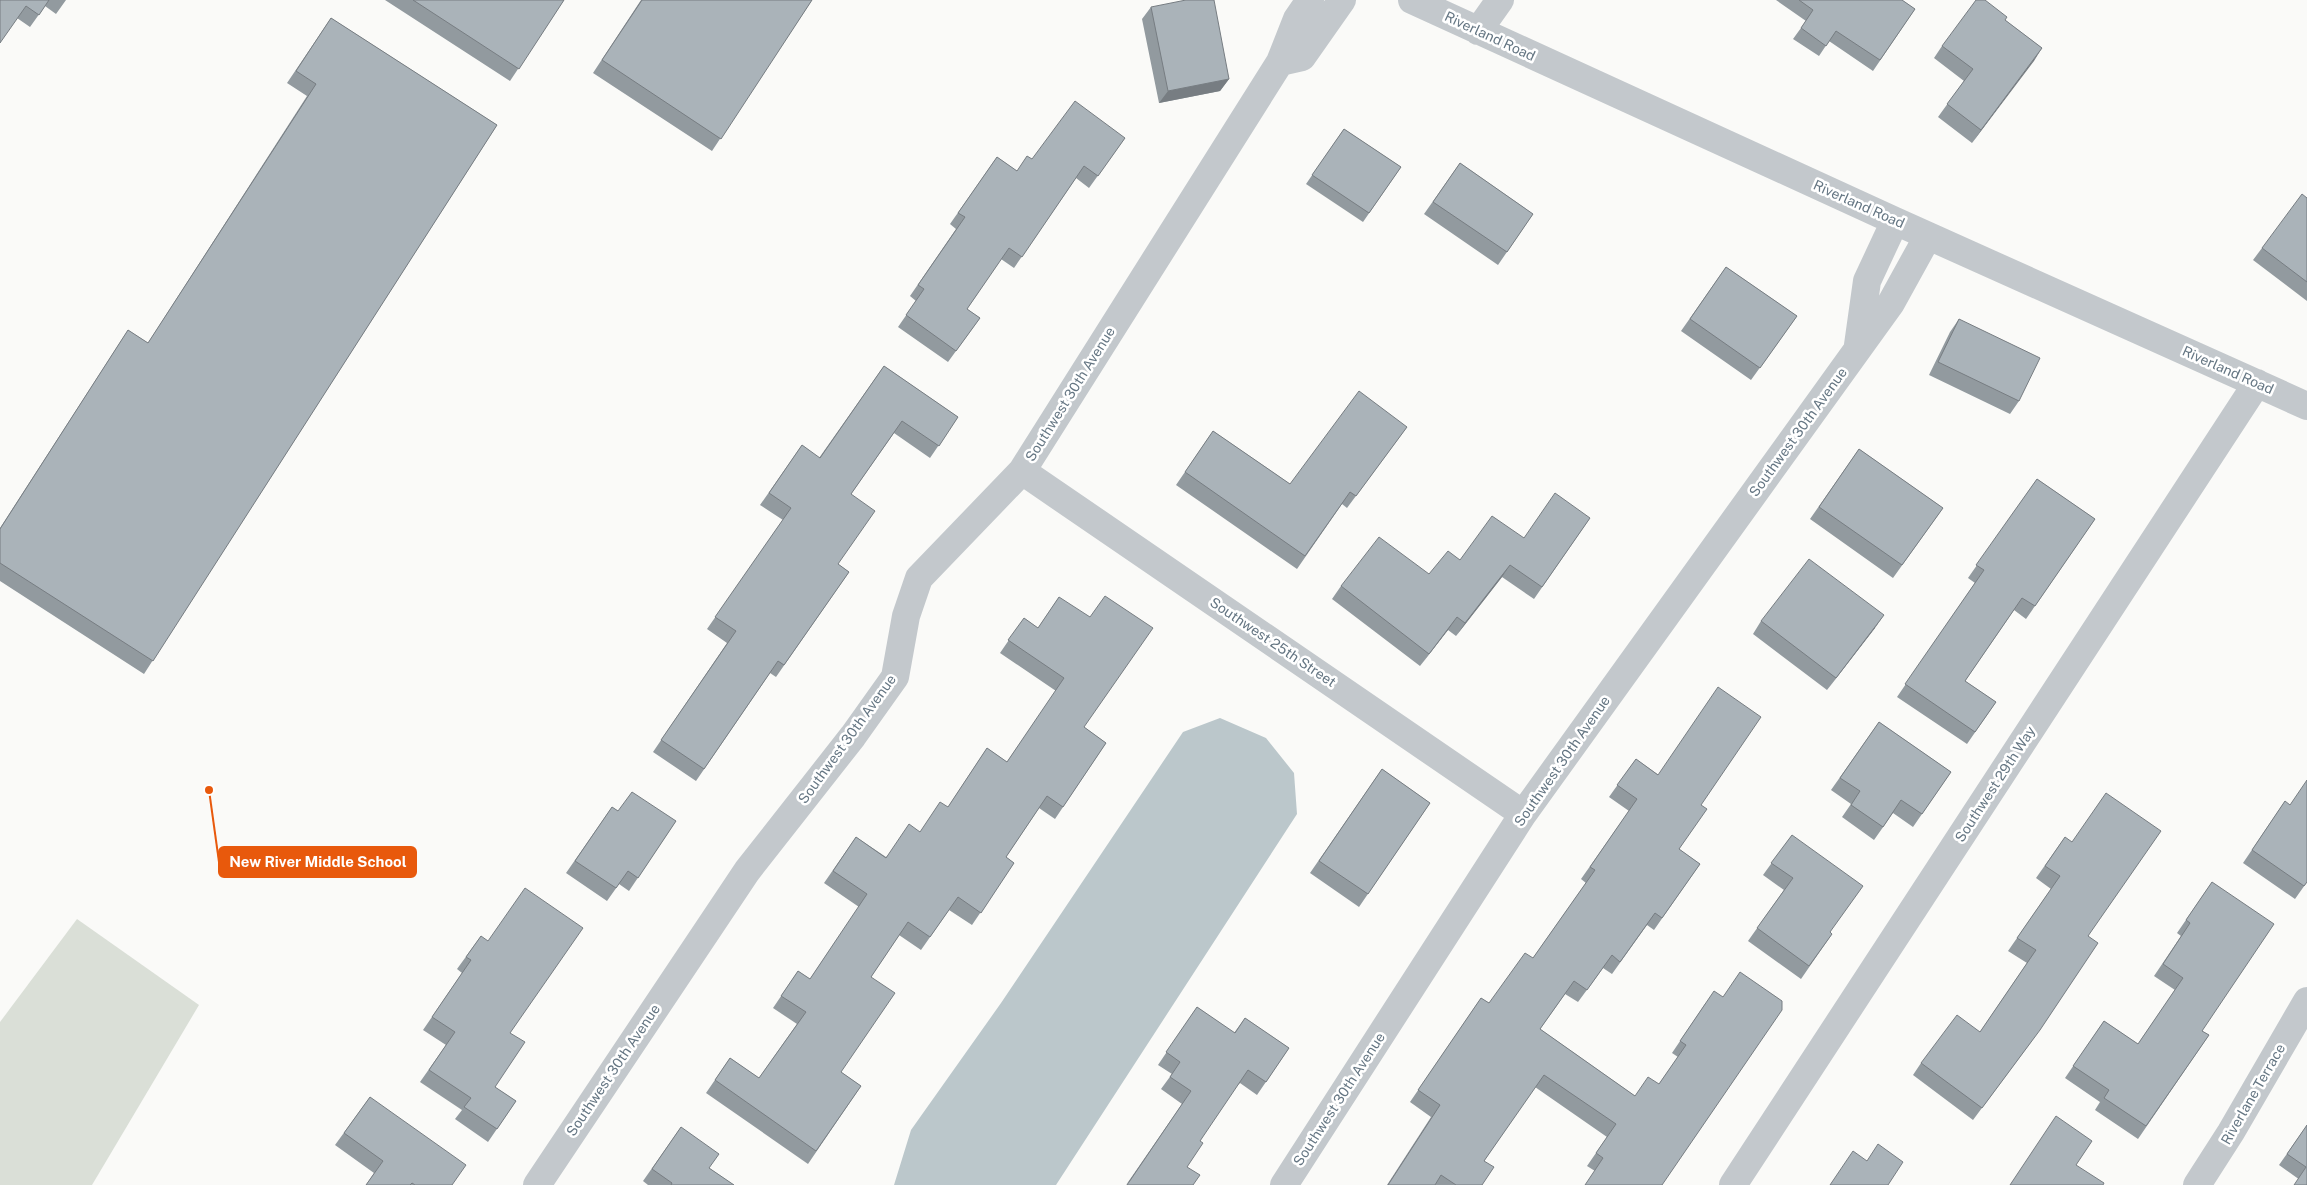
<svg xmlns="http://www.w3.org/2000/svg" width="2307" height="1185" font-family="'Public Sans',sans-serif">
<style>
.green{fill:#dadfd7}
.water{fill:#bbc7cb}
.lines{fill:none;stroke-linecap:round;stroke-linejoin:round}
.minor{stroke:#c3c8cc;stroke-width:28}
.wall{fill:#929a9f}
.shaded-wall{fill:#777d82}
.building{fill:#aab3b9;stroke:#777d82}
.labels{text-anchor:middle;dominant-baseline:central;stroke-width:5;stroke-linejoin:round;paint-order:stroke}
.street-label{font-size:14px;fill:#657683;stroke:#fff}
.leader{fill:none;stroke:#e8590c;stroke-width:2}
.callout-dot{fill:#e8590c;stroke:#fff;stroke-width:2}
.callout{fill:#e8590c;stroke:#e8590c;stroke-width:2}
.callout-label{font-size:15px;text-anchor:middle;font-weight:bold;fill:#fff}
</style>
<rect width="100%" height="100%" fill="#fafaf8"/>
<path class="green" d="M 77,919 L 199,1005 L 92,1185 L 0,1185 L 0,1022 Z"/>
<path class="water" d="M 1220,718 L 1266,738 L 1294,773 L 1297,814 L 1056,1185 L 894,1185 L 911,1130 L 1001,1003 L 1183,732 Z"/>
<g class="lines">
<path class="minor" d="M 1412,0 L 1895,221 L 2307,406
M 1478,31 L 1500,0
M 1280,62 L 1302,57 L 1342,0
M 1858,345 L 1867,281 L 1895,221
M 1022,471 L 1523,814
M 537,1185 L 747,871 L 853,736 L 895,677 L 906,616 L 919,578 L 1022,471 L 1280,62 L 1297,19 L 1310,0
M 1284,1185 L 1523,814 L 1891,303 L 1928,236
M 1733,1185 L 2257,383
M 2197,1185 L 2231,1132 L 2307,1001"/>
</g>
<path class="wall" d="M 0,0 L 66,0 L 56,14 L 45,6 L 30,27 L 17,18 Z
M 385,0 L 564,0 L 510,81 Z
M 641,0 L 812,0 L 712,151 L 593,73 Z
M 1776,0 L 1902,0 L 1915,9 L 1873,71 L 1829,41 L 1819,56 L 1793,39 L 1806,21 Z
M 1151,7 L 1229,79 L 1220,91 L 1159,103 L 1142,19 Z
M 331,18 L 497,125 L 144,674 L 0,581 L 0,528 L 128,330 L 148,343 L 307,96 L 287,83 Z
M 2005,20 L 2042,48 L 1972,143 L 1938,117 L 1964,81 L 1934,58 L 1942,46 Z
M 1344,129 L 1401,167 L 1363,222 L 1306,184 Z
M 1125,138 L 1089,188 L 1076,178 L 1014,268 L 1001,259 L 967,309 L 980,318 L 948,362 L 898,327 L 916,301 L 910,296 L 956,229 L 950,224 L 997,157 L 1017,171 L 1032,159 Z
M 1460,163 L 1533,214 L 1498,265 L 1424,214 Z
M 2307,198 L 2307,301 L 2253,260 L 2262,248 Z
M 1726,267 L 1797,316 L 1751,380 L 1681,331 Z
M 1959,319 L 2019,401 L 2010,414 L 1929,375 L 1950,332 Z
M 884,366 L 958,417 L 930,458 L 894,433 L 851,494 L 838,564 L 849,572 L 776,677 L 770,673 L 696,781 L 653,752 L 727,643 L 707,629 L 783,520 L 760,505 L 802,445 L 819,458 Z
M 1407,427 L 1347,508 L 1342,504 L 1297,569 L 1176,485 L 1213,431 L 1290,484 Z
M 1859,449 L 1943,508 L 1893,578 L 1810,519 Z
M 2037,479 L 2095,519 L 2026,619 L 2014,610 L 1965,681 L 1996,702 L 1967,744 L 1897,697 L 1975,583 L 1968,578 Z
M 1590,518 L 1534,599 L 1502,577 L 1456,636 L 1448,630 L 1420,666 L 1332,599 L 1341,586 L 1429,574 L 1460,560 L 1523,538 Z
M 1059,597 L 1084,727 L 1106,743 L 1055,819 L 1039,808 L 1006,857 L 1014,863 L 972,925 L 949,910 L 921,950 L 899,935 L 871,977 L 841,1072 L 861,1086 L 808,1164 L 706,1093 L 730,1058 L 759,1078 L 797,1024 L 773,1008 L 798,971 L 810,979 L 859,907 L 824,883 L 856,837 L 886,857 L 920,832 L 948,807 L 987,748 L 1007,762 L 1056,691 L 1000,653 L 1024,618 L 1038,628 Z
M 1761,621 L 1875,628 L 1827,690 L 1753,634 Z
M 1879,722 L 1951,772 L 1913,827 L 1893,813 L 1874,840 L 1842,817 L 1851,804 L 1831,790 Z
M 1636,759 L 1701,805 L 1679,849 L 1700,864 L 1654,930 L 1647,925 L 1612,974 L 1603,968 L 1578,1002 L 1565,994 L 1540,1029 L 1635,1096 L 1659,1084 L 1678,1057 L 1672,1053 L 1705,1004 L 1723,997 L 1782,1001 L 1595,1171 L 1587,1166 L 1607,1137 L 1535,1087 L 1484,1161 L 1482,1185 L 1387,1185 L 1431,1117 L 1410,1102 L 1481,998 L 1489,1003 L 1533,958 L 1586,883 L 1581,879 L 1629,811 L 1609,797 Z
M 1382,769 L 1430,803 L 1359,907 L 1310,873 Z
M 2285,801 L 2307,882 L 2295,899 L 2243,863 Z
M 612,807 L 618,811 L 676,821 L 629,891 L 619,884 L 607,901 L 566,873 Z
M 1792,835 L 1830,933 L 1832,934 L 1801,979 L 1748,941 L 1784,890 L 1763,875 Z
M 2065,837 L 2088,936 L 2031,1042 L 1973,1120 L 1913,1075 L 1921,1063 L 1980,1032 L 2027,963 L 2008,951 L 2051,889 L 2036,878 Z
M 2212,882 L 2202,1031 L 2209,1035 L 2138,1139 L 2095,1110 L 2100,1102 L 2065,1078 L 2104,1021 L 2138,1044 L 2175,990 L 2154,976 L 2181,936 L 2177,933 Z
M 481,936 L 510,1033 L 495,1087 L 516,1101 L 488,1142 L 455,1119 L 462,1110 L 420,1082 L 446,1045 L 423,1030 L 462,973 L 457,969 Z
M 1197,1007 L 1234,1033 L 1245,1018 L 1289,1048 L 1257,1095 L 1240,1083 L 1126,1185 L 1182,1104 L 1161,1089 L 1172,1074 L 1158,1065 Z
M 370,1097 L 452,1185 L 366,1185 L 374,1173 L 335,1145 Z
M 2307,1125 L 2307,1185 L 2279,1165 Z
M 681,1127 L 709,1168 L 734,1185 L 648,1185 L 643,1181 Z"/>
<path class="shaded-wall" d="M 2042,48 L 2034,61 L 1972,143 L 1981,130 Z
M 1229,79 L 1220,91 L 1159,103 L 1168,91 Z
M 1510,565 L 1502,577 L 1456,636 L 1465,623 Z
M 1884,615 L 1875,628 L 1827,690 L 1836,678 Z
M 1457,617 L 1448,630 L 1420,666 L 1429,654 Z"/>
<path class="building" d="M 0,0 L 49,0 L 39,15 L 26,6 L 0,43 Z
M 413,0 L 564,0 L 519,69 Z
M 642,0 L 812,0 L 721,139 L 602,60 Z
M 1186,0 L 1214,0 L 1229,79 L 1168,91 L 1151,7 Z
M 1799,0 L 1902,0 L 1915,9 L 1880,60 L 1836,31 L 1826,46 L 1801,28 L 1813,10 Z
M 1976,0 L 1985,0 L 2007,17 L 2005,20 L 2042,48 L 1981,130 L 1947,104 L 1973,69 L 1942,46 Z
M 331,18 L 497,125 L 153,661 L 0,563 L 0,529 L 128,330 L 148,343 L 316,84 L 296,71 Z
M 1075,101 L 1125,138 L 1098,176 L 1084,166 L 1022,257 L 1009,248 L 967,309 L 980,318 L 956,351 L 906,315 L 924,289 L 918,285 L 965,217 L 958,213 L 997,157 L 1017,171 L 1027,156 L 1032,159 Z
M 1344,129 L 1401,167 L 1369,213 L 1312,175 Z
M 1460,163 L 1533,214 L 1507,252 L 1433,202 Z
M 2302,194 L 2307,198 L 2307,282 L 2262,248 Z
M 1726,267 L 1797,316 L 1760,368 L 1690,319 Z
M 1959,319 L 2040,358 L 2019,401 L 1938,362 Z
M 884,366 L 958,417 L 939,446 L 902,421 L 851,494 L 875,511 L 838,564 L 849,572 L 784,665 L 778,661 L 704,769 L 661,740 L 736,631 L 715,617 L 791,508 L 769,493 L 802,445 L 820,458 Z
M 1359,391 L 1407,427 L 1356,496 L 1350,492 L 1305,556 L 1185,472 L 1213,431 L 1290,484 Z
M 1859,449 L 1943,508 L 1902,565 L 1819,507 Z
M 2037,479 L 2095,519 L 2035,606 L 2022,598 L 1965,681 L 1996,702 L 1975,732 L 1905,684 L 1984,570 L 1976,565 Z
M 1555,493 L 1590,518 L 1542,587 L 1510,565 L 1465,623 L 1457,617 L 1429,654 L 1341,586 L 1379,537 L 1429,574 L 1448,551 L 1460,560 L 1492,516 L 1524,538 Z
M 1809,559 L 1884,615 L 1836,678 L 1761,621 Z
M 1105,596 L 1153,628 L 1084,727 L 1106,743 L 1063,807 L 1047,796 L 1006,857 L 1014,863 L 981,913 L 958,897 L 930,937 L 908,922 L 871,977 L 895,993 L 841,1072 L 861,1086 L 816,1151 L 715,1080 L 730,1058 L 759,1078 L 806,1012 L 781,996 L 798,971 L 810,979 L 867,894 L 833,871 L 856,837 L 886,858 L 909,824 L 920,832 L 940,802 L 948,807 L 987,748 L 1007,762 L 1064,678 L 1008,640 L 1024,618 L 1038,628 L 1059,597 L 1090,617 Z
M 1718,687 L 1761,717 L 1701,805 L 1707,809 L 1679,849 L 1700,864 L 1662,918 L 1655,913 L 1620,962 L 1612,955 L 1587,990 L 1574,981 L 1540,1029 L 1635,1096 L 1648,1077 L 1659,1084 L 1686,1045 L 1680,1041 L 1714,991 L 1723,997 L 1740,972 L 1782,1001 L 1782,1010 L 1662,1185 L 1585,1185 L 1603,1158 L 1596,1153 L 1616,1124 L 1544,1075 L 1484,1161 L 1494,1167 L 1482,1185 L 1456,1185 L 1441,1175 L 1435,1185 L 1388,1185 L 1440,1105 L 1418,1090 L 1481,998 L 1489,1003 L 1525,953 L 1533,958 L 1595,870 L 1590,867 L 1637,799 L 1617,785 L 1636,759 L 1658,775 Z
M 1879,722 L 1951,772 L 1922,814 L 1901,800 L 1883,827 L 1851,805 L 1860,791 L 1840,778 Z
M 1382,769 L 1430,803 L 1368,894 L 1319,861 Z
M 2307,780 L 2307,882 L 2304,886 L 2252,850 L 2285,801 L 2290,805 Z
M 632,792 L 676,821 L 638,878 L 628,871 L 616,888 L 575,861 L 612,807 L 618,811 Z
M 2106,793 L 2161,831 L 2088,936 L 2098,943 L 2040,1030 L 1982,1108 L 1921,1063 L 1957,1015 L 1980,1032 L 2036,950 L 2017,938 L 2060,876 L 2045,866 L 2065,837 L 2072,842 Z
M 1792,835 L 1863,886 L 1830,932 L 1832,934 L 1809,966 L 1757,928 L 1793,878 L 1771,863 Z
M 2212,882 L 2274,924 L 2202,1031 L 2209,1035 L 2146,1126 L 2104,1098 L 2109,1090 L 2073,1066 L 2104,1021 L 2138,1044 L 2183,978 L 2163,964 L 2190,923 L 2186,920 Z
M 525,888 L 583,928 L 510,1033 L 525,1042 L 495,1087 L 516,1101 L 497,1129 L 464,1107 L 471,1098 L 429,1070 L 455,1032 L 432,1017 L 471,960 L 466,957 L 481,936 L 488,941 Z
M 1197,1007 L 1235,1033 L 1245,1018 L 1289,1048 L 1266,1082 L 1248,1070 L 1200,1141 L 1203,1143 L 1187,1167 L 1200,1175 L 1193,1185 L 1127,1185 L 1191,1091 L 1170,1077 L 1180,1062 L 1166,1052 Z
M 370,1097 L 466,1165 L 452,1185 L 415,1185 L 412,1183 L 410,1185 L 366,1185 L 383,1161 L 344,1133 Z
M 2056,1116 L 2092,1141 L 2076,1165 L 2104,1183 L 2103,1185 L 2010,1185 Z
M 2307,1125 L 2307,1185 L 2294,1185 L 2306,1167 L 2287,1154 Z
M 681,1127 L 719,1154 L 709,1168 L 734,1185 L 671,1185 L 672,1183 L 652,1169 Z
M 1878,1144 L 1903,1162 L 1888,1185 L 1830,1185 L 1853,1151 L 1867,1161 Z"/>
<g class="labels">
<g class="street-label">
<text transform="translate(1490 36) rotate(25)">Riverland Road</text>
<text transform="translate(1859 204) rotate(24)">Riverland Road</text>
<text transform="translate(2228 370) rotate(24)">Riverland Road</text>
<text transform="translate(1070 394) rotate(-58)">Southwest 30th Avenue</text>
<text transform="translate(1798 432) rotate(-54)">Southwest 30th Avenue</text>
<text transform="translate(1273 642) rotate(34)">Southwest 25th Street</text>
<text transform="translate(847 739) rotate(-54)">Southwest 30th Avenue</text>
<text transform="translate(1562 761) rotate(-55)">Southwest 30th Avenue</text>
<text transform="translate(1995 784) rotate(-57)">Southwest 29th Way</text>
<text transform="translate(613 1070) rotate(-56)">Southwest 30th Avenue</text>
<text transform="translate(2253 1094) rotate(-60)">Riverlane Terrace</text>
<text transform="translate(1339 1099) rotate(-57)">Southwest 30th Avenue</text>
</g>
</g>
<path class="leader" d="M209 790L219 862"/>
<circle class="callout-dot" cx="209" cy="790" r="5"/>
<rect class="callout" x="219" y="847" width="197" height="30" rx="5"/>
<g class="callout-label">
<text x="318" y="867">New River Middle School</text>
</g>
</svg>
